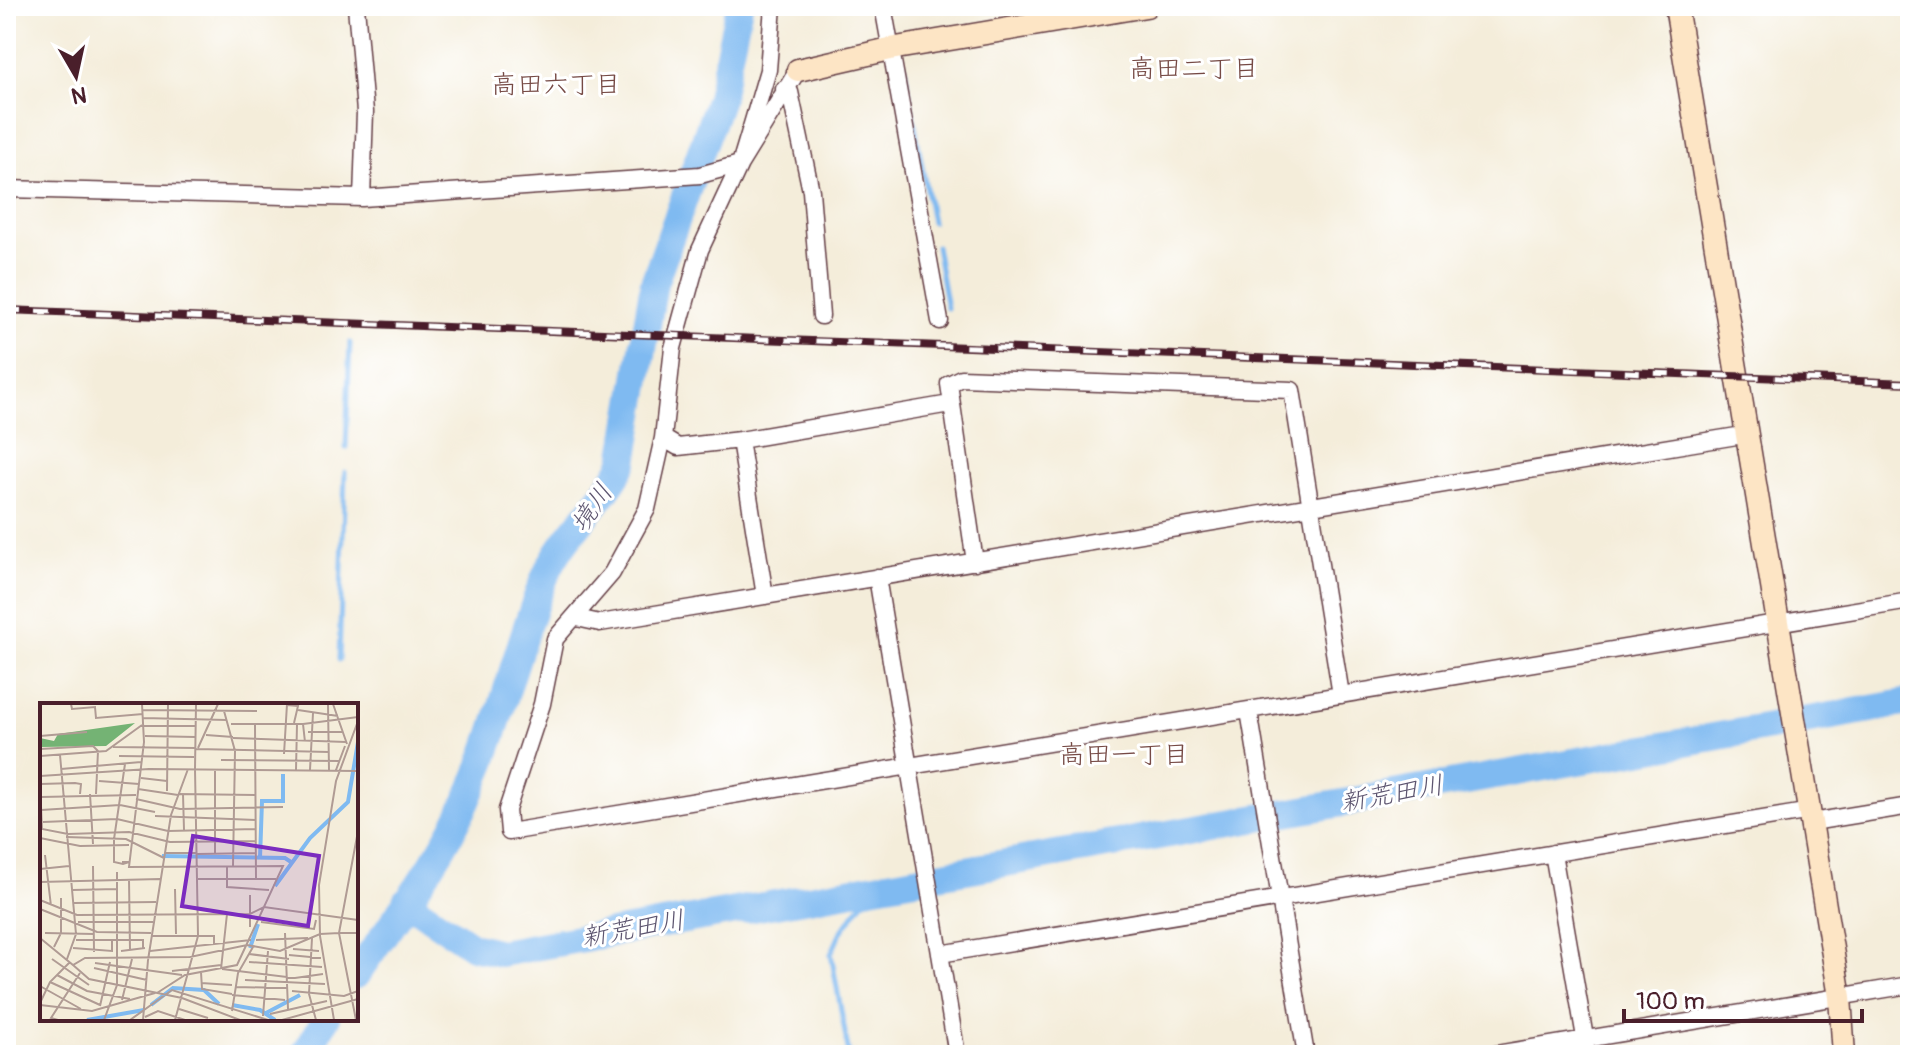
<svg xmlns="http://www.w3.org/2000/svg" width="1916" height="1061" font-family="Pangolin,'Klee One',sans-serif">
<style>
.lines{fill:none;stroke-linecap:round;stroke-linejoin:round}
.stream{stroke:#7fbaf1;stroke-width:5}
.river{stroke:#7fbaf1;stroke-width:28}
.street-casing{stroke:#643e45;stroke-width:19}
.secondary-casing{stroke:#643e45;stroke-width:25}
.street{stroke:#fff;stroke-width:16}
.secondary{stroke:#fde5c5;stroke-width:22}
.rail-casing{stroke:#4a1f2b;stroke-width:8}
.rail{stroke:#fff;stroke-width:5;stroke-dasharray:15;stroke-linecap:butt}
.labels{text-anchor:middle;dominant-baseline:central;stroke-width:6;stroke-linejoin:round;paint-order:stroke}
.neighbourhood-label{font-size:26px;fill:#764a45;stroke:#fff}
.water-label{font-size:26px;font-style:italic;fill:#5d5570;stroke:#fff}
.inset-river{fill:none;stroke:#7fbaf1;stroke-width:4}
.inset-road{fill:none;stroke:#b09b94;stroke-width:2}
.view{fill:#7b2cbf;fill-opacity:0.15;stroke:#7b2cbf;stroke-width:4}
.inset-edge{fill:none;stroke:#4a1f2b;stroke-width:4}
</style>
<rect width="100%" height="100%" fill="#fff"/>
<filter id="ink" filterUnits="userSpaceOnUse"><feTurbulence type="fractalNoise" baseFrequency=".0125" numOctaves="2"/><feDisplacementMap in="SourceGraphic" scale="16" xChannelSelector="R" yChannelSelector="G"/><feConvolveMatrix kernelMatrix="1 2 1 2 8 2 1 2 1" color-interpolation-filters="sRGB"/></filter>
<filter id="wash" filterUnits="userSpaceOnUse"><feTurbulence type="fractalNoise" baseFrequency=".006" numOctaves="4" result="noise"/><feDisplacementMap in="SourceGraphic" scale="32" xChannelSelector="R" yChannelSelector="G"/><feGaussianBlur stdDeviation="1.8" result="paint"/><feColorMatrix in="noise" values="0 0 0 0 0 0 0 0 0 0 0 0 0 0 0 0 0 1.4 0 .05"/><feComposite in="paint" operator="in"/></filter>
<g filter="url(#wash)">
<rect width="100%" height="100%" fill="#f4edda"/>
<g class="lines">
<path class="stream" d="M 904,65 L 932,222
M 936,246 L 947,308
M 346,448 L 350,343
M 339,660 L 345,472
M 849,1055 L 831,954 L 841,932 L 874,887"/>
<path class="river" d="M 406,901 L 472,946 L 500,953 L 1910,702
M 356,975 C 394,918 439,863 467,801 C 500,729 515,649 545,577 C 563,533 603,504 624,462 L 654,283 L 720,98 L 739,6
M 304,1055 L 326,1019"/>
</g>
</g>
<g filter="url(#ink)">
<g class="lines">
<g class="street-casing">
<path id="street" d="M 356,6 L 365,112 L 362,198
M 773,6 L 768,70 L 753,121 L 740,164 L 700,250 L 673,348 L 663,438 L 647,509 L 612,573 L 555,639 L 542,704 L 507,810 L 509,832 L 1910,601
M 883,6 L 940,321
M 784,89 L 790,92 L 811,191 L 821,316
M 6,189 L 362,198 L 700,175 L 740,164 L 798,70
M 663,438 L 678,447 L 740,440 L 950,404
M 740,440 L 765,596
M 975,562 L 949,384 L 961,378 L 1292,390 L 1341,695
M 877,577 L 957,1055
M 577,618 L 600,623 L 1749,434
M 1249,711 L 1306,1055
M 1812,822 L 1910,806
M 1553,853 L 1588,1055
M 940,954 L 1811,811
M 1490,1055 L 1910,985"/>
</g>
<g class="secondary-casing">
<path id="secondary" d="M 1676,6 L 1840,997 L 1844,1055
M 798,70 L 890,49 L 1146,6"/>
</g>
<use href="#street" class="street"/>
<use href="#secondary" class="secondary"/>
<g class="rail-casing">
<path id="rail" d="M 6,310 L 1910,383"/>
</g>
<use href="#rail" class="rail"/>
</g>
</g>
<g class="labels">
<g class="neighbourhood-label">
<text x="1194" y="69">高田二丁目</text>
<text x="556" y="85">高田六丁目</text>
<text x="1124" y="755">高田一丁目</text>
</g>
<g class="water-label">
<text transform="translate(592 508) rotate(-55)">境川</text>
<text transform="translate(1392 794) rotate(-10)">新荒田川</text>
<text transform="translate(633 929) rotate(-10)">新荒田川</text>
</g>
</g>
<g transform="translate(40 703)">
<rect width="318" height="318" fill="#f4edda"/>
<path d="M 95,20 L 66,43 L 0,44 L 0,35 L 14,38 L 18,31 Z" fill="#74b374"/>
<path class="inset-river" d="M 122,153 L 245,155 L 251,159M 220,155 L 222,98 L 243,98 L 243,71M 235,183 L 270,135 L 308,99 L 318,39M 210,245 L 218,221M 111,302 L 133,285 L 164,287 L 179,301M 192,302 L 220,307 L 235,317M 226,310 L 260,292M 47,317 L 104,307"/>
<path class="inset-road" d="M 31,1 L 32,6 L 55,4 L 56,15 L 103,11M 102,1 L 104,39 L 89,164 L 243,163 L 197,262 L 145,272 L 117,290M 288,1 L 289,67M 293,1 L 307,41M 247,2 L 258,3 L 254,20M 102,7 L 217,8M 258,7 L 298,13M 184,8 L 195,48 L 193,163M 103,15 L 187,17M 191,21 L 263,21 L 265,39M 263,21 L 318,14M 215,22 L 216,176M 103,23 L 156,23M 268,29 L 303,29M 166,32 L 193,34M 0,33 L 47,29M 105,33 L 156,34M 193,35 L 306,39M 73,44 L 156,45M 158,45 L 178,1M 0,46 L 53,43 L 58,48M 156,46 L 289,49M 244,51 L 247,1M 20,52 L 36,231 L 27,256M 0,53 L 66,48 L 102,22M 79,53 L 154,54M 181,57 L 300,58M 21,66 L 101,59M 155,66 L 158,233M 155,66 L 156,1M 256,67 L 257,21M 270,67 L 273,10M 296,67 L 305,43M 0,73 L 109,66 L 318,68M 101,75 L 127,78M 59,78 L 99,81M 0,81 L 2,126 L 28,131 L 89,129 L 130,139 L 216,138M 0,81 L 35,80 L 41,81 L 40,91M 98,86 L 138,92M 127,88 L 128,1M 50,91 L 53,141M 56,91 L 58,48M 138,91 L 216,92M 143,91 L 144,127M 1,94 L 96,92M 96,96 L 140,106 L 243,104M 1,107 L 80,102 L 115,109M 115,113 L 216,117M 3,119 L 77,116 L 128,128 L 216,126M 318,128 L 299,230 L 318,230M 26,134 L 86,136 L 124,155M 0,135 L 40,143 L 89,142M 125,150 L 157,150M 157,151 L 216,150M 175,151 L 175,67M 5,152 L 11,203M 82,159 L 89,159 L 83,161 L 74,159 L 74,136 L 85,61M 53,163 L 54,249M 187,163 L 187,184 L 229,187M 0,166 L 29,163M 89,176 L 90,248M 158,176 L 236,176M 0,179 L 120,176M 135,186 L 136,231M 32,187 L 77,186M 210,192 L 210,224M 0,197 L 37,212 L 210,211 L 224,204 L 318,217M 34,200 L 116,199M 0,206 L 57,229 L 111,230M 38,219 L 113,219M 221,219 L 274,226 L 276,217M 5,230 L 54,231M 245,230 L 248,306M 112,233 L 174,233 L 174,241M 0,235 L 33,262 L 45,255 L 150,254 L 207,242 L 240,248 L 280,231 L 299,230 L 316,317M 272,235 L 269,291 L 276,317M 36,237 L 103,237 L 103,245M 216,237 L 268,235M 14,244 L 21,230 L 21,195M 33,245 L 72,248 L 72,237M 253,246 L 279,248M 81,248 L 105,245M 110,248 L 211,237M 209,251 L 249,256M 249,252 L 281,255M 12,256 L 49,282M 108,257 L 131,112 L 148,66M 209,259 L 282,264M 55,260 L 142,272M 33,262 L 49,276 L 142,295 L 200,317M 54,265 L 107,277M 181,266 L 187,211M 182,266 L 255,275 L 283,271M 132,268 L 181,262M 161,269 L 162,286 L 192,291M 17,272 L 47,288 L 90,296M 205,277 L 285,281M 10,279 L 60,302M 161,280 L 192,282M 0,283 L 41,306M 195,284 L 247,285M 252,288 L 304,293 L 318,288M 192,292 L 245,297M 82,297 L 92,256M 0,300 L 10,279 L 30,259M 0,302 L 52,308 L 115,290M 60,303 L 70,259M 139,306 L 168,315M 192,308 L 198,270 L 213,244M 230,311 L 287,298M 223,313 L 228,248M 105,314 L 118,308 L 145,317M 18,317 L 11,315 L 40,270M 64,317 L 77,282 L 77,169M 90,317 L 132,287 L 228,317M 103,317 L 108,257M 135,317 L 158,233M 242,317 L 318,296M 294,317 L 280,233 L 279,182 L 296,78 L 318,18"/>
<path class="view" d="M 153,133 L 279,153 L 268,223 L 142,203 Z"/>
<rect width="318" height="318" class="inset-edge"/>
</g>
<rect width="1916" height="1061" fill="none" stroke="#fff" stroke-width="32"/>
<g transform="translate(76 76) rotate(171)" stroke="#ffffff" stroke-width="6" paint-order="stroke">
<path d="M0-6L14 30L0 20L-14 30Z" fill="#4a1f2b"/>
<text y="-12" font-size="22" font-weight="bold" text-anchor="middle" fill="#4a1f2b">N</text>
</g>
<path d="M1624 1009v12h238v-12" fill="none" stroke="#4a1f2b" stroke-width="4"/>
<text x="1636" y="1009" font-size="24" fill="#4a1f2b" stroke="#ffffff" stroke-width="6" paint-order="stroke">100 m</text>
</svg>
